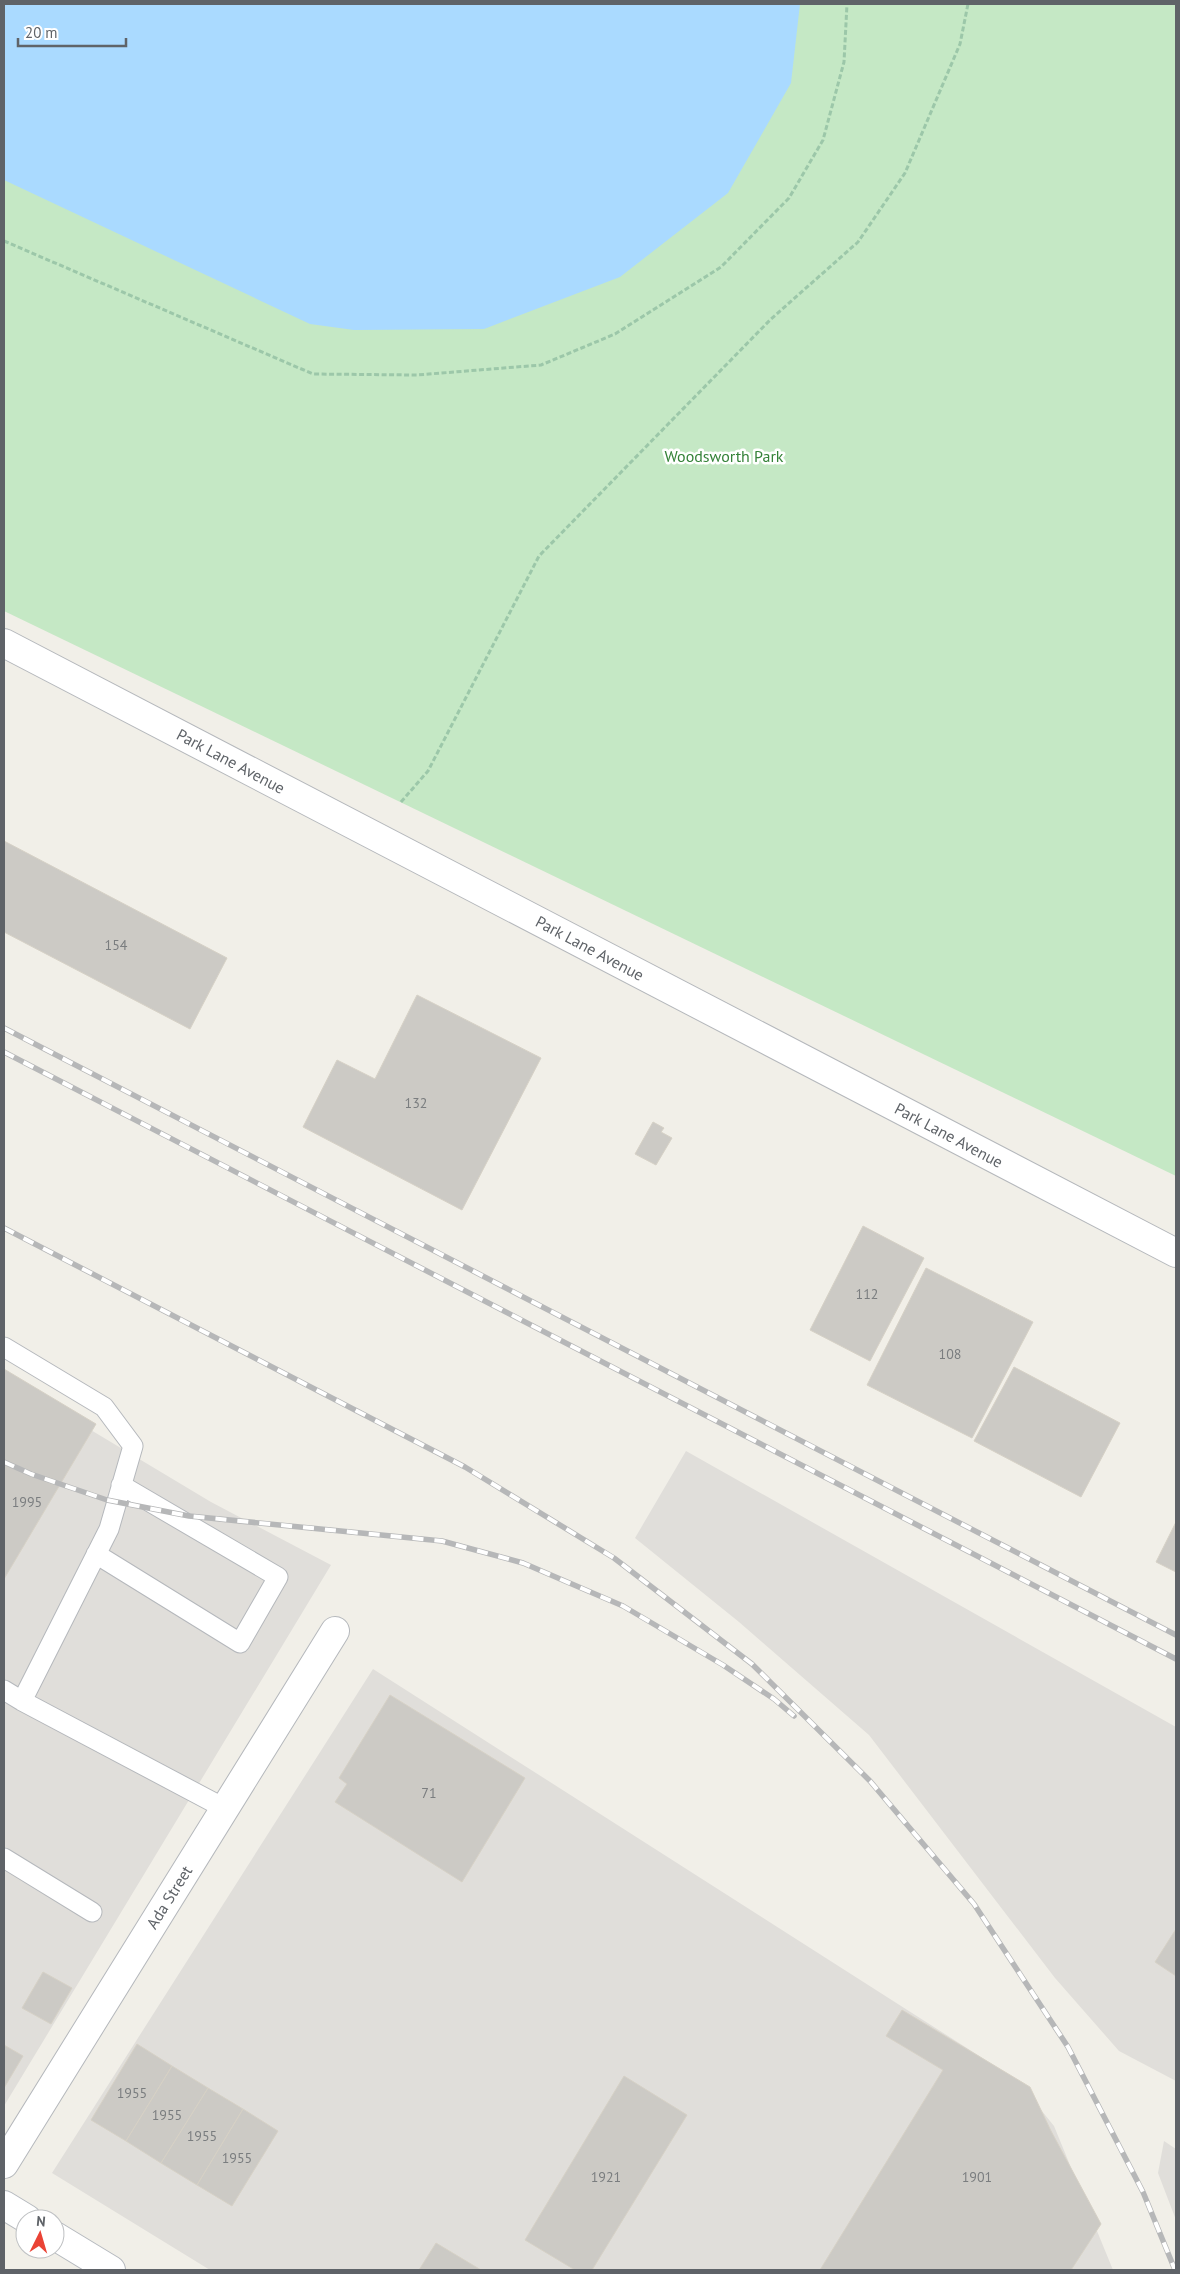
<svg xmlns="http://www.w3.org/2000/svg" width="1180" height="2274" font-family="'PT Sans',sans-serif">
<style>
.industrial{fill:#e0deda}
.green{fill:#c5e8c5}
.water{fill:#aadaff}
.building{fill:#cccac5;stroke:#d6d1c6}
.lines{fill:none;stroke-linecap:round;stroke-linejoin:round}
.lane-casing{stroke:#b5b8bc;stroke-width:21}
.street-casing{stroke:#b5b8bc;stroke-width:30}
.secondary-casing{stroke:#b6babf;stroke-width:30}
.path{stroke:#9cc7a9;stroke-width:3;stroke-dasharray:5 2.5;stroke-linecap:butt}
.lane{stroke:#fff;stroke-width:19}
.street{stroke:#fff;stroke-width:28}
.secondary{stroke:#fff;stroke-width:28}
.rail-casing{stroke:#b6b7b8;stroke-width:5.5}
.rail{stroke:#fff;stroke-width:4;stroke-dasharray:11;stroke-linecap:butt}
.labels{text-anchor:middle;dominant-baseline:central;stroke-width:5;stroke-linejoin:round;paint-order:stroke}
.number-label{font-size:14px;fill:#7a7d7f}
.park-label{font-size:16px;fill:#348238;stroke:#fff}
.street-label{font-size:16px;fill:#5f6368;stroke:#fff}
</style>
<rect width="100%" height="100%" fill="#f1efe8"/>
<path class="industrial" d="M 4,1378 L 211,1502 L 331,1565 L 4,2106 Z
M 686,1451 L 1176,1727 L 1176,2081 L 1119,2051 L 1055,1978 L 869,1735 L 739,1622 L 635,1538 Z
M 373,1669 L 1017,2080 L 1054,2126 L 1113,2270 L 210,2270 L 52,2173 Z
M 1164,2141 L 1176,2149 L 1176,2220 L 1158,2173 Z"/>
<path class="green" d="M 4,4 L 1176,4 L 1176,1176 L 4,611 Z"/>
<path class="water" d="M 4,4 L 800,4 L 791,83 L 728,193 L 620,277 L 484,329 L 354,330 L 310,324 L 4,180 Z"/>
<path class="building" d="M 4,841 L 227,958 L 190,1029 L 4,932 Z
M 417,995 L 541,1058 L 462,1210 L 303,1127 L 337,1060 L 375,1079 Z
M 653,1122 L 664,1128 L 661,1132 L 672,1138 L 656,1165 L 635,1154 Z
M 863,1226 L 924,1258 L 870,1361 L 810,1330 Z
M 926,1268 L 1033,1322 L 972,1438 L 867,1385 Z
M 1014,1367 L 1120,1423 L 1081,1497 L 974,1441 Z
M 4,1369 L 96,1424 L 4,1579 Z
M 1176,1522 L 1176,1572 L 1156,1562 Z
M 390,1695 L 525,1778 L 462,1882 L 335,1802 L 347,1784 L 339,1778 Z
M 1176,1929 L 1176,1976 L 1155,1962 Z
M 43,1972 L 72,1988 L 51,2024 L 22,2008 Z
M 902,2010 L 1030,2087 L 1051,2131 L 1101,2224 L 1071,2270 L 820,2270 L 943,2070 L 886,2036 Z
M 137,2044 L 172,2066 L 126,2141 L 91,2120 Z
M 4,2045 L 23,2056 L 4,2088 Z
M 172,2066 L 208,2088 L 161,2163 L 126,2141 Z
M 624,2076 L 687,2115 L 592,2270 L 575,2270 L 525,2240 Z
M 208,2088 L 243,2109 L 197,2185 L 161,2163 Z
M 243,2109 L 278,2131 L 232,2206 L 197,2185 Z
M 436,2243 L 481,2270 L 419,2270 Z"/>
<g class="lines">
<g class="lane-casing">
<path id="lane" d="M 4,1347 L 104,1407 L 133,1446 L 109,1529 L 22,1701 L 224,1808
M 96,1554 L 240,1643 L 278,1577 L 121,1485
M 4,1690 L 22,1701
M 4,1858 L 92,1912"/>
</g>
<g class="street-casing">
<path id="street" d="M 4,643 L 1176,1253
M 4,2164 L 335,1631"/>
</g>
<g class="secondary-casing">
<path id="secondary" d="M 4,2205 L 27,2219
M 55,2236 L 111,2270"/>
</g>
<path class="path" d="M 4,241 L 313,374 L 417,375 L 541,365 L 615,334 L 721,267 L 789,198 L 823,140 L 844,62 L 847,4
M 401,802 L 428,771 L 539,556 L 771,319 L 858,242 L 905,173 L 960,44 L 968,4"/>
<use href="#lane" class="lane"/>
<use href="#street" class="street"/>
<use href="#secondary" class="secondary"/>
<g class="rail-casing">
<path id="rail" d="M 4,1028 L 1176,1635
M 4,1052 L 1176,1659
M 4,1228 L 465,1467 L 614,1558 L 752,1664 L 870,1781 L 974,1904 L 1068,2047 L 1143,2192 L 1175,2270
M 4,1462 L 31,1474 L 107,1500 L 189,1516 L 442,1541 L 523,1563 L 623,1606 L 723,1665 L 774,1699 L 794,1716"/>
</g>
<use href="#rail" class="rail"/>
</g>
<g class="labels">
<g class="number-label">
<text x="116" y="945">154</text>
<text x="416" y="1103">132</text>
<text x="867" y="1294">112</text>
<text x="950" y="1354">108</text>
<text x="27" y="1502">1995</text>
<text x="429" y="1793">71</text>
<text x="132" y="2093">1955</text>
<text x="167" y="2115">1955</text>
<text x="202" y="2136">1955</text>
<text x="237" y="2158">1955</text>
<text x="606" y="2177">1921</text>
<text x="977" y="2177">1901</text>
</g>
<g class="park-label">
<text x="724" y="456">Woodsworth Park</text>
</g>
<g class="street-label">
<text transform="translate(231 761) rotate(28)">Park Lane Avenue</text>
<text transform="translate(590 948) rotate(28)">Park Lane Avenue</text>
<text transform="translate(949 1135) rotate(28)">Park Lane Avenue</text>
<text transform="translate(169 1897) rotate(-58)">Ada Street</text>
</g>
</g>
<rect width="1180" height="2274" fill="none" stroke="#5f6368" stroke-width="10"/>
<g transform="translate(40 2234) rotate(5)"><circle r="24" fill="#ffffff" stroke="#bfc1c3"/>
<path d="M0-4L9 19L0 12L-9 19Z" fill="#ea4335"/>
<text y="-8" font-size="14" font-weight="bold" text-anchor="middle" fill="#5f6368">N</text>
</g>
<path d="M18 38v8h108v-8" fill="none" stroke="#5f6368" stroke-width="2.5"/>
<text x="25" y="38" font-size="15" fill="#5f6368" stroke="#ffffff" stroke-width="4" paint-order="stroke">20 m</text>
</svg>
